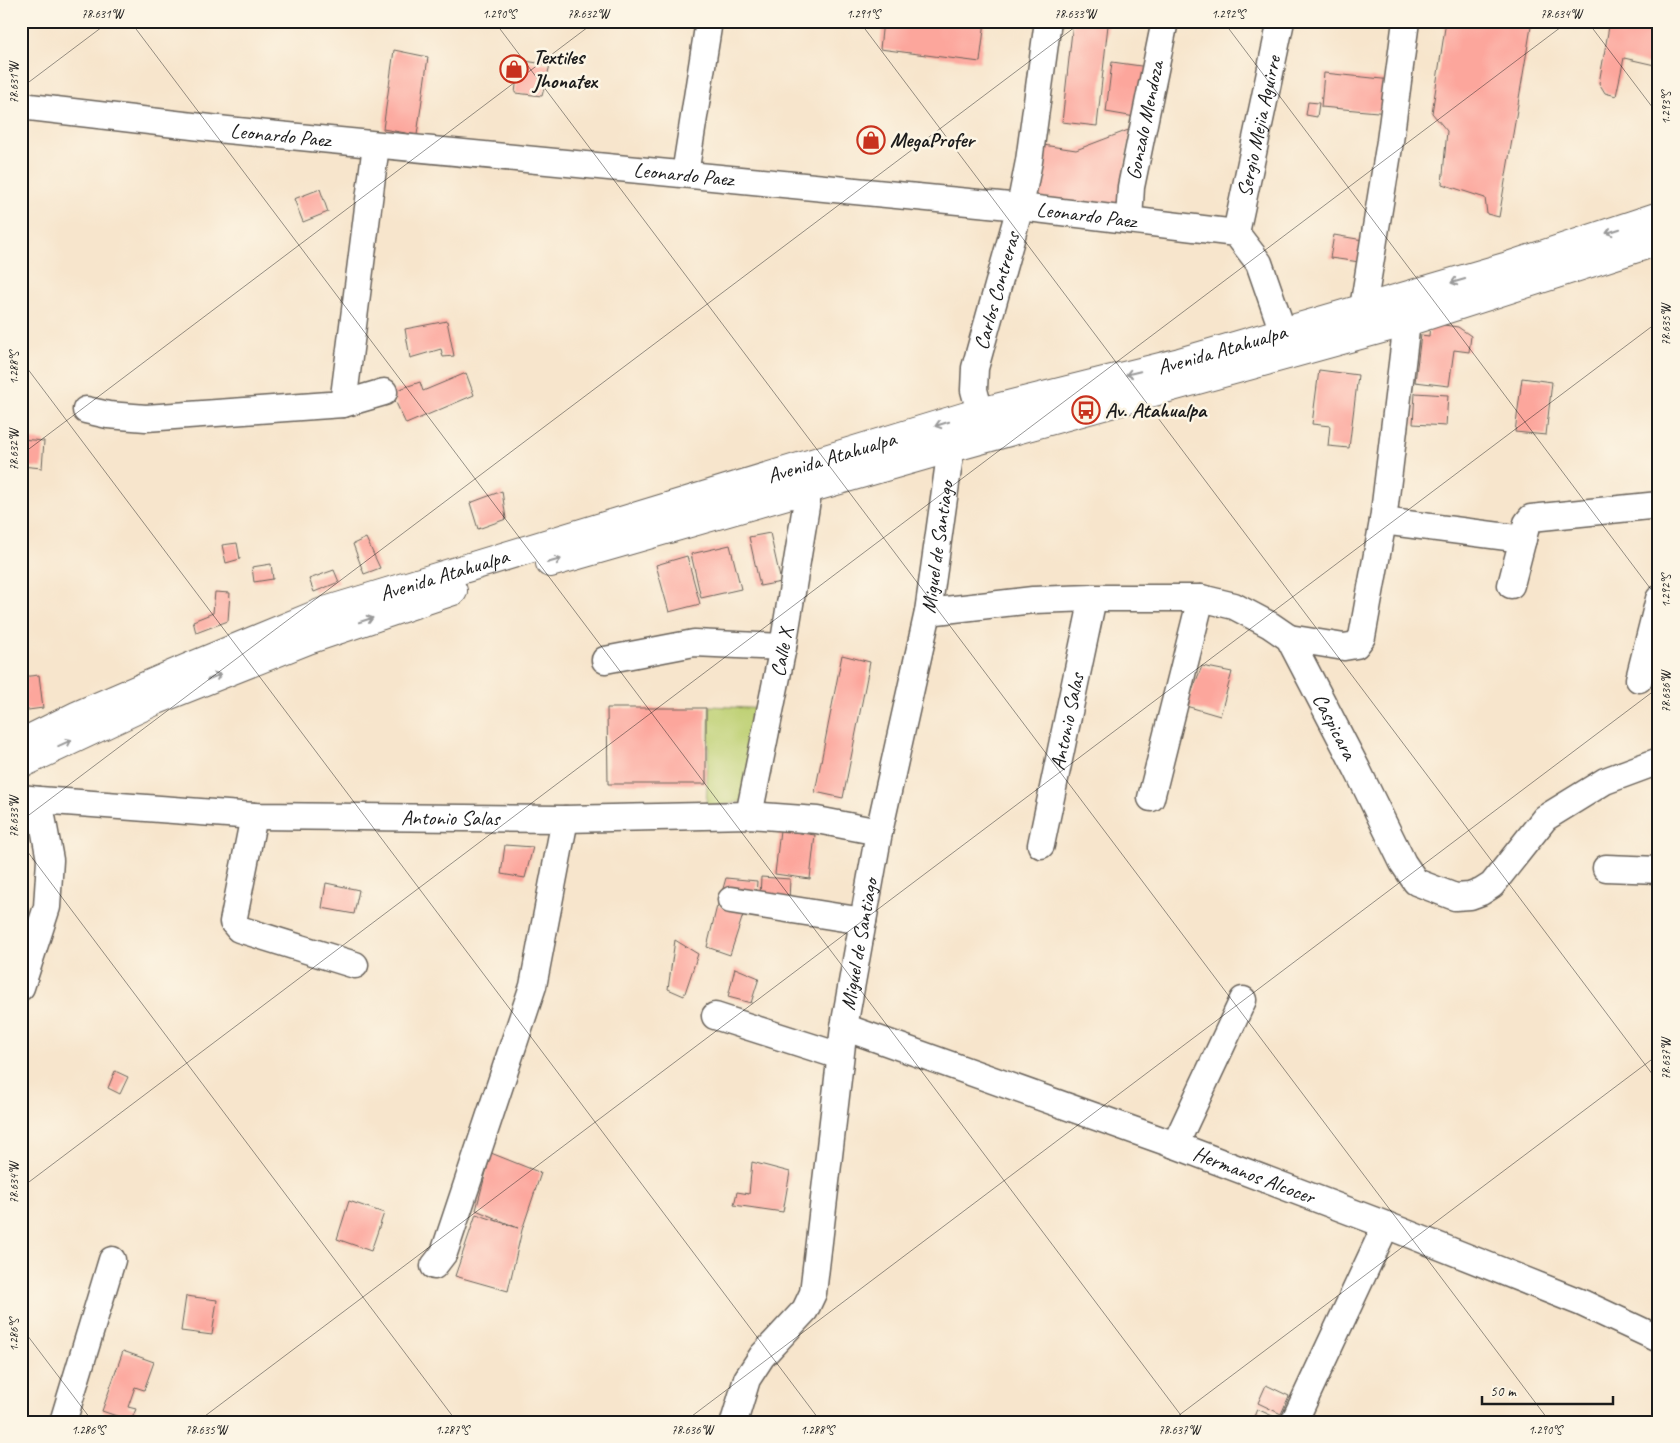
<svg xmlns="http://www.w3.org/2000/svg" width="1680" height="1443" font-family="Caveat,sans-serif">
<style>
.green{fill:#bed073;stroke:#6d7648}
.building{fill:#fca69c}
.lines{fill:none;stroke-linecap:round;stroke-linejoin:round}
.minor-casing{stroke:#69625a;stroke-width:29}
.highway-casing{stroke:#69625a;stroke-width:30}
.minor{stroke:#fff;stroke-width:26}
.highway{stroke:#fff;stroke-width:28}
.oneway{stroke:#999}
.ticks{fill:none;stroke:#1c1c1c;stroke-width:1;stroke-opacity:0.45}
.labels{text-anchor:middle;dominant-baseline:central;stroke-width:5;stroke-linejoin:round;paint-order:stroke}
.poi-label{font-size:21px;font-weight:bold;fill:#1c1c1c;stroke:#fcf5e5;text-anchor:start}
.street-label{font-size:21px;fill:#1c1c1c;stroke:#fcf5e5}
.neatline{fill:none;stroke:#1c1c1c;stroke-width:2}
.ticks-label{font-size:12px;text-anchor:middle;fill:#1c1c1c}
</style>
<rect width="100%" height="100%" fill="#fcf5e5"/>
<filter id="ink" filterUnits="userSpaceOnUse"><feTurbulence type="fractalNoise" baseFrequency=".02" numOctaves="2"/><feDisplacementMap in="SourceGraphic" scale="10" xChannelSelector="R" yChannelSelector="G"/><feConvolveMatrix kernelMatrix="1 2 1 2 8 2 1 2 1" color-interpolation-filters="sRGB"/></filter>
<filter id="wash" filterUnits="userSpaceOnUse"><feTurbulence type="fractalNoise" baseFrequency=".0096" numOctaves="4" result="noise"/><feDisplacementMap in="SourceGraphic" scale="20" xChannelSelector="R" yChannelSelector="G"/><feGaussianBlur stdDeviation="1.12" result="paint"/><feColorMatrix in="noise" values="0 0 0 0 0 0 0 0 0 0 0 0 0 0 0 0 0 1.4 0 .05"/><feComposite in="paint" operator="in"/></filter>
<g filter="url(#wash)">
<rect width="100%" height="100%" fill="#f7e5cc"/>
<path class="green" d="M 710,706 L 766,709 L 744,801 L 706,808 Z"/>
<g id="blocks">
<path class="building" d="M 883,21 L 985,21 L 980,62 L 880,49 Z
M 1446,21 L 1532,21 L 1499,217 L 1487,214 L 1485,198 L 1442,184 L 1447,131 L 1432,113 Z
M 1610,21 L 1659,21 L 1659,66 L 1624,58 L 1616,96 L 1605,93 L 1599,83 Z
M 1073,22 L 1108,25 L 1097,126 L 1062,122 Z
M 394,50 L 428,57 L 417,135 L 383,129 Z
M 519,60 L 550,65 L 542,96 L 515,93 Z
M 1112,62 L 1148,67 L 1141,118 L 1106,112 Z
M 1324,73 L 1392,80 L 1389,113 L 1321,107 Z
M 1308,102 L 1319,103 L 1317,117 L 1306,115 Z
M 1131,129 L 1118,210 L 1035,197 L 1043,145 L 1076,150 Z
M 320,189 L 328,212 L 303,222 L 294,199 Z
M 1334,235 L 1363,240 L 1360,262 L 1330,258 Z
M 447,321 L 454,356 L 443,357 L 441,349 L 410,358 L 405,329 Z
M 1430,323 L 1458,327 L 1471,336 L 1469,352 L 1454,350 L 1449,386 L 1415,382 L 1421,335 L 1429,336 Z
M 1319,370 L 1358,375 L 1349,448 L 1328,446 L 1330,426 L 1312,424 Z
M 466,373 L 474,395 L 406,424 L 391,392 L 420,382 L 423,391 Z
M 1522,378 L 1552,382 L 1546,435 L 1515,432 Z
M 1415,393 L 1448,395 L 1446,426 L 1413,424 Z
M 21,439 L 44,441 L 42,468 L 21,466 Z
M 502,491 L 506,519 L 478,529 L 470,503 Z
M 770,533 L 781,582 L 760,586 L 749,537 Z
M 366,538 L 380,568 L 364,574 L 353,544 Z
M 237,543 L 240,559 L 226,563 L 222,545 Z
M 730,545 L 741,589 L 701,598 L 691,554 Z
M 687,556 L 700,604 L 669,612 L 656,565 Z
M 271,564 L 273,579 L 254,582 L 252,567 Z
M 334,570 L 339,582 L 314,592 L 309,579 Z
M 215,592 L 230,593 L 228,621 L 196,633 L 193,621 L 213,613 Z
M 842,655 L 870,662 L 843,798 L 815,792 Z
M 1202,666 L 1232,672 L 1220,716 L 1186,706 Z
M 39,675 L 43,708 L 21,711 L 21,677 Z
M 607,708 L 706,708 L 706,784 L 608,784 Z
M 780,830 L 815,835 L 810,879 L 775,874 Z
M 505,845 L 533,847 L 525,878 L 501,874 Z
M 761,877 L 790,879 L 789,901 L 760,897 Z
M 726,878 L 757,881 L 756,896 L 722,892 Z
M 326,883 L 359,890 L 354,914 L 322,908 Z
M 717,906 L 744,912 L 730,955 L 707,947 Z
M 675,940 L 698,954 L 684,996 L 668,989 Z
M 735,968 L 759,978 L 751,1003 L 728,997 Z
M 115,1071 L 128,1077 L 120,1094 L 108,1088 Z
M 491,1153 L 541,1173 L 522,1230 L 508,1291 L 455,1276 L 476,1214 L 518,1228 L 476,1210 Z
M 752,1162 L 790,1172 L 783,1212 L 734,1205 L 737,1192 L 749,1194 Z
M 349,1201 L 384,1213 L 371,1251 L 337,1239 Z
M 186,1296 L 217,1300 L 212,1335 L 181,1331 Z
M 123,1351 L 154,1362 L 144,1390 L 135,1387 L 128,1407 L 136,1409 L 131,1421 L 102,1411 Z
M 1266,1385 L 1289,1396 L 1281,1414 L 1258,1403 Z
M 1257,1409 L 1279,1419 L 1277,1422 L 1252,1422 Z"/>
</g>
</g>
<g filter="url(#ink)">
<use href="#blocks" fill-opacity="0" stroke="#69625a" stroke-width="1"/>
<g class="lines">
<g class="minor-casing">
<g id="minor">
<path id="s1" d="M 21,106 L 227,130 L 1020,207 L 1236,233 L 1259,263 L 1283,332"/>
<path d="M 685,174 L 709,21"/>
<path id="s2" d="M 1129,220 L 1131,187 L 1165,21"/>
<path id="s3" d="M 1236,233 L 1281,21"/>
<path d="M 1363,308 L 1390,141 L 1406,21"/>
<path d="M 343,404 L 384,392"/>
<path d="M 86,410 L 108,415 L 146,418 L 343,404 L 376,145"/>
<path id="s4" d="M 980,412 L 974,390 L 975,368 L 1020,207 L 1029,161 L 1048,21"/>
<path d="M 1383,521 L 1523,539"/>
<path d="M 1511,585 L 1527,523 L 1531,518 L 1659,505"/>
<path id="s5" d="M 928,612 L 1033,600 L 1093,598 L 1201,598 L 1234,606 L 1270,625 L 1289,638 L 1357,769 L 1403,863 L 1416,882 L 1455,897 L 1470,896 L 1481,892 L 1492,885 L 1545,818 L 1605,781 L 1659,761"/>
<path d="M 1289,638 L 1344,647 L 1356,645 L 1362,637 L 1383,521 L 1407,322"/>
<path d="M 605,660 L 694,643 L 783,647"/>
<path d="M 1639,679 L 1659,599"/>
<path id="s6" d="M 21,798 L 39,800 L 254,816 L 565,819 L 749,815 L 817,820 L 879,832"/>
<path d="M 1151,798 L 1201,598"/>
<path id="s7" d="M 749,815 L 783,647 L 809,488"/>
<path d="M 254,816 L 233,922 L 239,929 L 355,965"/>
<path id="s8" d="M 1041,845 L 1093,598"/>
<path d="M 1606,868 L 1659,870"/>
<path d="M 731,900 L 863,921"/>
<path d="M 21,987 L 47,907 L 50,860 L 39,800"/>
<path d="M 715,1016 L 840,1056"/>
<path id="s9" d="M 844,1027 L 1175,1145 L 1386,1225 L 1582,1303 L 1659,1339"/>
<path d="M 1175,1145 L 1243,1000"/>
<path d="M 434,1266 L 444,1253 L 533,986 L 565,819"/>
<path d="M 63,1422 L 112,1260"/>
<path id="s10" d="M 734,1422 L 747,1379 L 762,1356 L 805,1310 L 813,1293 L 844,1027 L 879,832 L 928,612 L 951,448"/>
<path d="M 1294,1422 L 1386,1225"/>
</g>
</g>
<g class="highway-casing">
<g id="highway">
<path d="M 550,563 L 951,448 L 1407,322 L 1659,241"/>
<path id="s11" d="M 21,743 L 78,715 L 187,668 L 325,611 L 980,412 L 1180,362 L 1505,267 L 1659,216"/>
<path d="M 21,764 L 157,700 L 308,640 L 453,591"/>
</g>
</g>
<use href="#minor" class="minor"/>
<use href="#highway" class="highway"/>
</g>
<defs><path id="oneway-shaft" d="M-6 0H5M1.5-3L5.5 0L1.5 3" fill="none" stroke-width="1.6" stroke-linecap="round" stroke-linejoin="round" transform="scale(1.25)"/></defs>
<g class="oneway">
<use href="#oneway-shaft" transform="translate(1613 231) rotate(162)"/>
<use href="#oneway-shaft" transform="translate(1458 281) rotate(164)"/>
<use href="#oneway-shaft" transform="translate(1133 373) rotate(166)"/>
<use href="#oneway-shaft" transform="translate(942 424) rotate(163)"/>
<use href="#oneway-shaft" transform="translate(554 561) rotate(-16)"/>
<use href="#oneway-shaft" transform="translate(366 620) rotate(-18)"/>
<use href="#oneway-shaft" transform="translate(214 677) rotate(-22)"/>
<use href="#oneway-shaft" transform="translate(65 743) rotate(-25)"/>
</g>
</g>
<path class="ticks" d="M 130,21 L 1186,1422M 494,21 L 1550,1422M 859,21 L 1659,1083M 1223,21 L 1659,600M 1587,21 L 1659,116M 21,88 L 110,21M 21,360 L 821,1422M 21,455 L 596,21M 21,821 L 1083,21M 21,843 L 457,1422M 21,1188 L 1569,21M 21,1327 L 93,1422M 197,1422 L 1659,321M 684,1422 L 1659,687M 1170,1422 L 1659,1054M 1657,1422 L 1659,1420"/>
<defs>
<g id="shop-ring" transform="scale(1.4375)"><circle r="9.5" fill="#fcf5e5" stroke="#c8321e" stroke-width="1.5"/><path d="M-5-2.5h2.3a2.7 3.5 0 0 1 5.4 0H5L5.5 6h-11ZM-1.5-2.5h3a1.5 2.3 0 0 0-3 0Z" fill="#c8321e"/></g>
<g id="bus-ring" transform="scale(1.4375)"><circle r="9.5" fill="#fcf5e5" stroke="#c8321e" stroke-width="1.5"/><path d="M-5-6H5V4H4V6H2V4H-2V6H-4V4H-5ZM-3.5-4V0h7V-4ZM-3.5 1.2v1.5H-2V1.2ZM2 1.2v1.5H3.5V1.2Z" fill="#c8321e"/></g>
</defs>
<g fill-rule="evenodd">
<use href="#shop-ring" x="514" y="69"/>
<use href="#shop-ring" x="871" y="140"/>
<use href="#bus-ring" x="1086" y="410"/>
</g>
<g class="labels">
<g class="poi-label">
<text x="533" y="57">Textiles<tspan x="533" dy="24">Jhonatex</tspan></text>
<text x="890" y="140">MegaProfer</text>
<text x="1105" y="410">Av. Atahualpa</text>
</g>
<g class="street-label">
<text stroke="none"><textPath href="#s2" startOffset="101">Gonzalo Mendoza</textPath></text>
<text stroke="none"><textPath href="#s3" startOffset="109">Sergio Mejia Aguirre</textPath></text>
<text stroke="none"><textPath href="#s1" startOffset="261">Leonardo Paez</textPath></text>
<text stroke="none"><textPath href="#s1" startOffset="666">Leonardo Paez</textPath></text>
<text stroke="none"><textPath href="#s1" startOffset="1071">Leonardo Paez</textPath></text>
<text stroke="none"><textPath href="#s4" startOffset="125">Carlos Contreras</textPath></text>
<text stroke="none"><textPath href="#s11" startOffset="1266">Avenida Atahualpa</textPath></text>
<text stroke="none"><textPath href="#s11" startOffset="861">Avenida Atahualpa</textPath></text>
<text stroke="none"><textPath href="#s10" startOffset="911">Miguel de Santiago</textPath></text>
<text stroke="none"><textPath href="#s11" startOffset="456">Avenida Atahualpa</textPath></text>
<text stroke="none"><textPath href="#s7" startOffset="166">Calle X</textPath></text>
<text stroke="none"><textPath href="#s8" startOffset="126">Antonio Salas</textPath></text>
<text stroke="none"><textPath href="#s5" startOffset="471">Caspicara</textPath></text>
<text stroke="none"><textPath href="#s6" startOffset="430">Antonio Salas</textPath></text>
<text stroke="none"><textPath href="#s10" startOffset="506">Miguel de Santiago</textPath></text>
<text stroke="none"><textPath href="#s9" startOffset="436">Hermanos Alcocer</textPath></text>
</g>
</g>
<rect width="1680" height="1443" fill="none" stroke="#fcf5e5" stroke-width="55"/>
<path d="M1482 1396v8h131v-8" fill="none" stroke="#1c1c1c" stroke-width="2.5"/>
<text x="1490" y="1396" font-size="15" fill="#1c1c1c" stroke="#fcf5e5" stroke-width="4" paint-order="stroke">50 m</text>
<rect x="28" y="28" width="1624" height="1388" class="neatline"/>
<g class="ticks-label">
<text x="102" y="18">78.631°W</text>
<text x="499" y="18">1.290°S</text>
<text x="588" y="18">78.632°W</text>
<text x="863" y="18">1.291°S</text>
<text x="1075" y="18">78.633°W</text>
<text x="1228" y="18">1.292°S</text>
<text x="1561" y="18">78.634°W</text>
<text transform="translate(14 83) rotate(-90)" y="4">78.631°W</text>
<text transform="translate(1666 108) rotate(-90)" y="4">1.293°S</text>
<text transform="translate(1666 325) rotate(-90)" y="4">78.635°W</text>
<text transform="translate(14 368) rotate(-90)" y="4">1.288°S</text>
<text transform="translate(14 450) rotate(-90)" y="4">78.632°W</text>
<text transform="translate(1666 591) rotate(-90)" y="4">1.292°S</text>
<text transform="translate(1666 692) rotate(-90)" y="4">78.636°W</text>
<text transform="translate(14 817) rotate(-90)" y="4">78.633°W</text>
<text transform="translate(1666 1059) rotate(-90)" y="4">78.637°W</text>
<text transform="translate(14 1183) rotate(-90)" y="4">78.634°W</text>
<text transform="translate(14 1335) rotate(-90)" y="4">1.286°S</text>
<text x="88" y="1434">1.286°S</text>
<text x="206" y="1434">78.635°W</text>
<text x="452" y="1434">1.287°S</text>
<text x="692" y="1434">78.636°W</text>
<text x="817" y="1434">1.288°S</text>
<text x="1179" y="1434">78.637°W</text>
<text x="1545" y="1434">1.290°S</text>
</g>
</svg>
